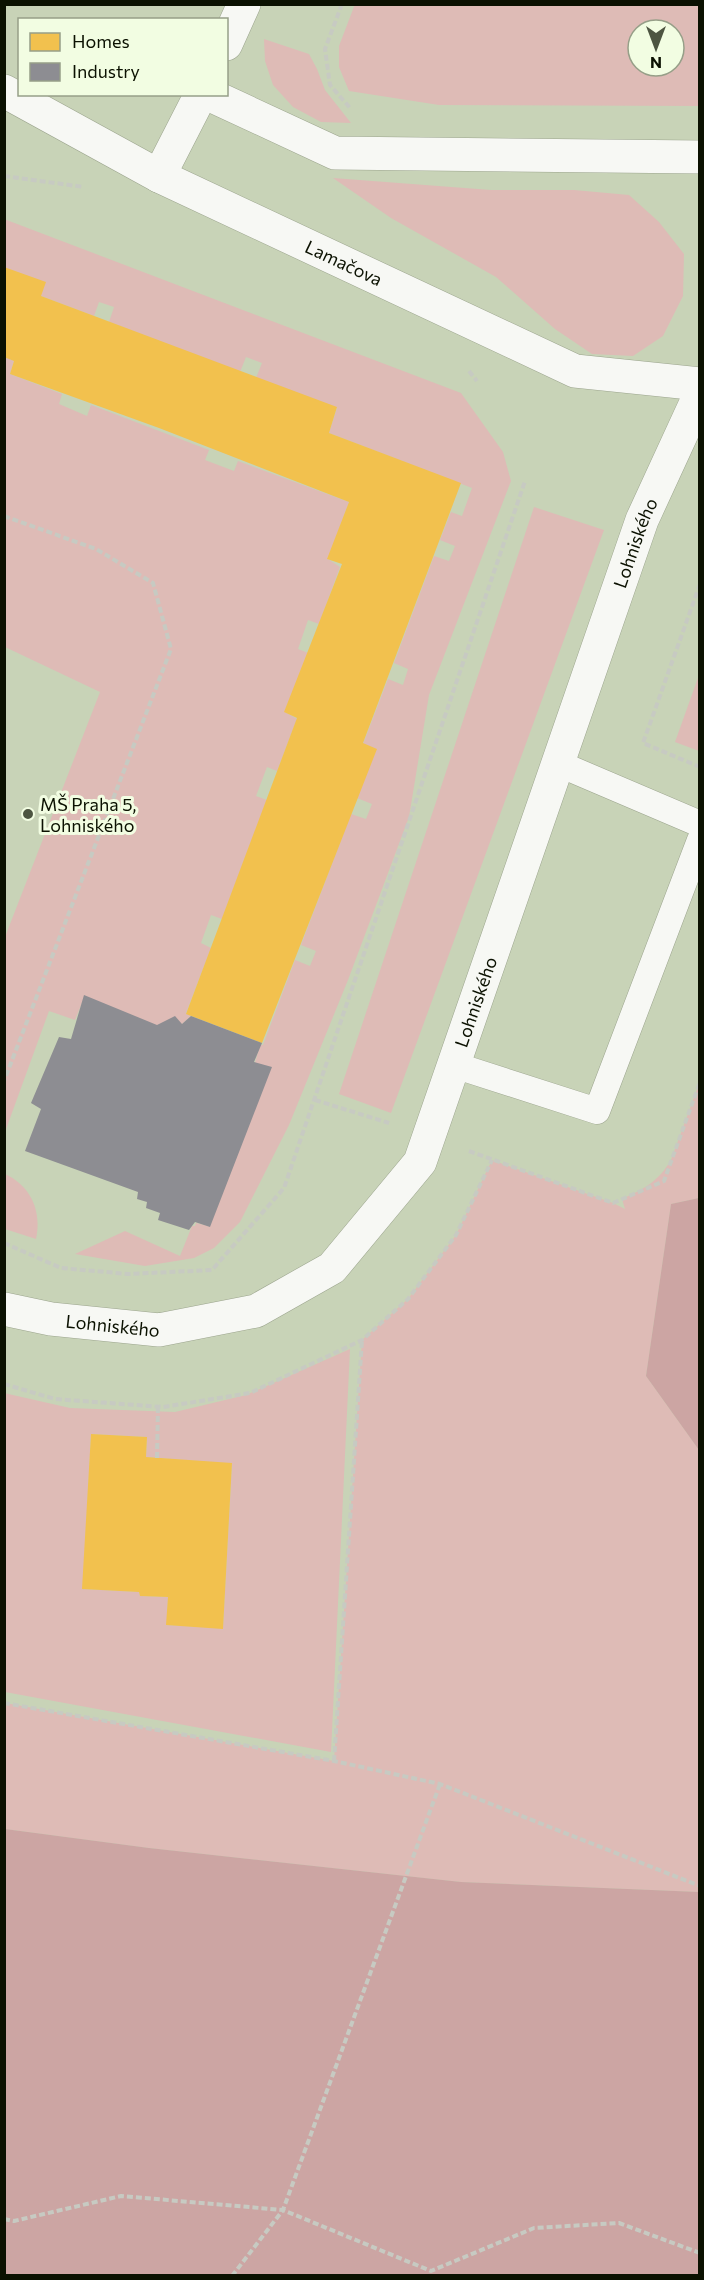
<svg xmlns="http://www.w3.org/2000/svg" width="704" height="2280" font-family="Commissioner,sans-serif">
<style>
.green{fill:#debbb6;fill-rule:evenodd}
.forest{fill:#cca5a3}
.homes{fill:#f2c14e}
.industry{fill:#8d8d92}
.lines{fill:none;stroke-linecap:round;stroke-linejoin:round}
.lane-casing{stroke:#9ba48d;stroke-width:27}
.street-casing{stroke:#9ba48d;stroke-width:34}
.path{stroke:#c7cac2;stroke-width:4;stroke-dasharray:6 3;stroke-linecap:butt}
.lane{stroke:#f7f8f4;stroke-width:26}
.street{stroke:#f7f8f4;stroke-width:33}
.poi-dot{fill:#4d5541;stroke:#f2fde2;stroke-width:2}
.labels{text-anchor:middle;dominant-baseline:central;stroke-width:6;stroke-linejoin:round;paint-order:stroke}
.street-label{font-size:18px;fill:#0b1101;stroke:#f2fde2}
.poi-label{font-size:18px;fill:#0b1101;stroke:#f2fde2;text-anchor:start}
</style>
<rect width="100%" height="100%" fill="#c8d3b7"/>
<path class="green" d="M 355,4 L 699,5 L 699,106 L 439,105 L 349,91 L 339,67 L 339,46 ZM 638,30 L 674,30 L 674,66 L 638,66 Z
M 264,39 L 309,54 L 317,69 L 325,90 L 351,123 L 321,122 L 293,107 L 273,85 L 265,61 Z
M 333,178 L 491,190 L 574,190 L 629,195 L 659,222 L 684,254 L 683,296 L 663,336 L 633,356 L 592,354 L 555,329 L 496,277 L 391,218 Z
M 4,219 L 461,393 L 503,452 L 511,481 L 429,695 L 409,817 L 348,980 L 289,1125 L 240,1222 L 214,1248 L 194,1258 L 145,1266 L 75,1254 L 125,1231 L 180,1256 L 192,1226 L 195,1226 L 196,1223 L 209,1226 L 260,1045 L 263,1045 L 295,960 L 310,966 L 316,951 L 301,945 L 351,814 L 366,819 L 372,804 L 357,798 L 363,744 L 388,679 L 403,685 L 408,669 L 394,663 L 434,556 L 449,561 L 455,546 L 440,540 L 451,512 L 462,516 L 472,488 L 329,433 L 337,408 L 256,378 L 262,363 L 246,357 L 240,372 L 109,322 L 114,307 L 99,302 L 94,316 L 41,296 L 5,268 Z
M 5,357 L 14,361 L 10,374 L 62,394 L 59,404 L 87,416 L 91,405 L 209,450 L 205,460 L 234,471 L 238,461 L 349,502 L 328,559 L 340,567 L 319,624 L 308,620 L 298,649 L 308,653 L 285,712 L 297,719 L 277,771 L 267,767 L 256,796 L 267,800 L 222,919 L 211,915 L 201,943 L 211,948 L 186,1013 L 191,1016 L 182,1024 L 158,1026 L 84,998 L 75,1020 L 49,1011 L 5,1132 L 5,937 L 100,692 L 5,647 Z
M 534,507 L 604,530 L 391,1113 L 339,1094 Z
M 699,675 L 700,751 L 699,751 L 675,742 Z
M 699,1084 L 699,1198 L 671,1204 L 646,1376 L 699,1450 L 699,1892 L 461,1882 L 149,1848 L 5,1829 L 5,1703 L 334,1761 L 362,1340 L 408,1299 L 456,1235 L 492,1160 L 613,1203 L 625,1209 L 622,1199 C 644,1189 658,1182 671,1160 Z
M 5,1174 C 31,1186 42,1211 36,1239 L 5,1229 Z
M 350,1349 L 331,1752 L 5,1692 L 4,1393 L 70,1408 L 175,1412 L 246,1395 ZM 91,1434 L 147,1437 L 146,1457 L 232,1464 L 223,1628 L 167,1625 L 168,1597 L 140,1596 L 139,1592 L 83,1589 Z"/>
<path class="forest" d="M 699,1198 L 700,1198 L 699,1450 L 646,1376 L 671,1204 Z
M 5,1829 L 149,1848 L 461,1882 L 699,1892 L 699,2275 L 5,2275 Z"/>
<path class="homes" d="M 4,267 L 46,282 L 41,296 L 337,407 L 329,433 L 461,483 L 363,743 L 377,749 L 262,1043 L 186,1014 L 297,718 L 284,712 L 342,564 L 327,559 L 349,502 L 159,428 L 10,374 L 14,361 L 4,357 Z
M 91,1434 L 147,1437 L 146,1457 L 232,1463 L 223,1629 L 166,1625 L 168,1597 L 140,1596 L 139,1592 L 82,1589 Z"/>
<path class="industry" d="M 84,995 L 157,1025 L 175,1016 L 182,1024 L 191,1016 L 262,1043 L 254,1062 L 272,1067 L 210,1227 L 195,1222 L 189,1230 L 158,1220 L 160,1213 L 146,1208 L 147,1202 L 137,1199 L 138,1192 L 25,1151 L 41,1109 L 31,1103 L 59,1037 L 71,1039 Z"/>
<g class="lines">
<g class="lane-casing">
<path id="lane" d="M 557,763 L 700,824
M 454,1065 L 597,1111 L 700,840"/>
</g>
<g class="street-casing">
<g id="street">
<path d="M 226,44 L 244,4"/>
<path id="s1" d="M 4,91 L 159,176 L 575,371 L 700,384"/>
<path d="M 208,94 L 335,153 L 700,157"/>
<path d="M 159,176 L 201,94"/>
<path id="s2" d="M 4,1309 L 51,1319 L 159,1330 L 256,1311 L 332,1268 L 420,1162 L 642,520 L 700,394"/>
</g>
</g>
<path class="path" d="M 342,4 L 325,49 L 330,85 L 351,109
M 4,176 L 84,187
M 469,371 L 477,381
M 4,516 L 96,549 L 153,583 L 171,649 L 4,1081
M 700,584 L 643,743 L 700,767
M 315,1100 L 389,1123
M 469,1151 L 613,1203 L 664,1181 L 700,1082
M 4,1243 L 61,1268 L 128,1274 L 212,1270 L 284,1188 L 525,481
M 4,1384 L 55,1399 L 163,1407 L 250,1393 L 362,1340 L 408,1299 L 456,1235 L 492,1160
M 157,1458 L 158,1406
M 4,1703 L 334,1761 L 440,1784 L 700,1886
M 334,1761 L 362,1340
M 4,2219 L 14,2221 L 121,2196 L 283,2210 L 431,2271 L 534,2228 L 619,2223 L 700,2253
M 232,2276 L 283,2210 L 440,1784"/>
<use href="#lane" class="lane"/>
<use href="#street" class="street"/>
</g>
<circle class="poi-dot" cx="28" cy="814" r="6"/>
<g class="labels">
<g class="street-label">
<text stroke="none"><textPath href="#s1" startOffset="381">Lamačova</textPath></text>
<text stroke="none"><textPath href="#s2" startOffset="1136">Lohniského</textPath></text>
<text stroke="none"><textPath href="#s2" startOffset="650">Lohniského</textPath></text>
<text stroke="none"><textPath href="#s2" startOffset="110">Lohniského</textPath></text>
</g>
<g class="poi-label">
<text x="40" y="804">MŠ Praha 5,<tspan x="40" dy="21">Lohniského</tspan></text>
</g>
</g>
<rect width="704" height="2280" fill="none" stroke="#0b1101" stroke-width="12"/>
<rect x="18" y="18" width="210" height="78" fill="#f2fde2" stroke="#969f88" stroke-width="1.5"/>
<rect x="30" y="33" width="30" height="18" fill="#f2c14e" stroke="#969f88" stroke-width="1.5"/>
<text x="72" y="48" font-size="18" fill="#0b1101">Homes</text>
<rect x="30" y="63" width="30" height="18" fill="#8d8d92" stroke="#969f88" stroke-width="1.5"/>
<text x="72" y="78" font-size="18" fill="#0b1101">Industry</text>
<g transform="translate(656 48) rotate(180)"><circle r="28" fill="#f2fde2" stroke="#969f88" stroke-width="1.5"/>
<path d="M0-4.5L10 22L0 15L-10 22Z" fill="#4d5541"/>
<text y="-9" font-size="16" font-weight="bold" text-anchor="middle" fill="#0b1101">N</text>
</g>
</svg>
